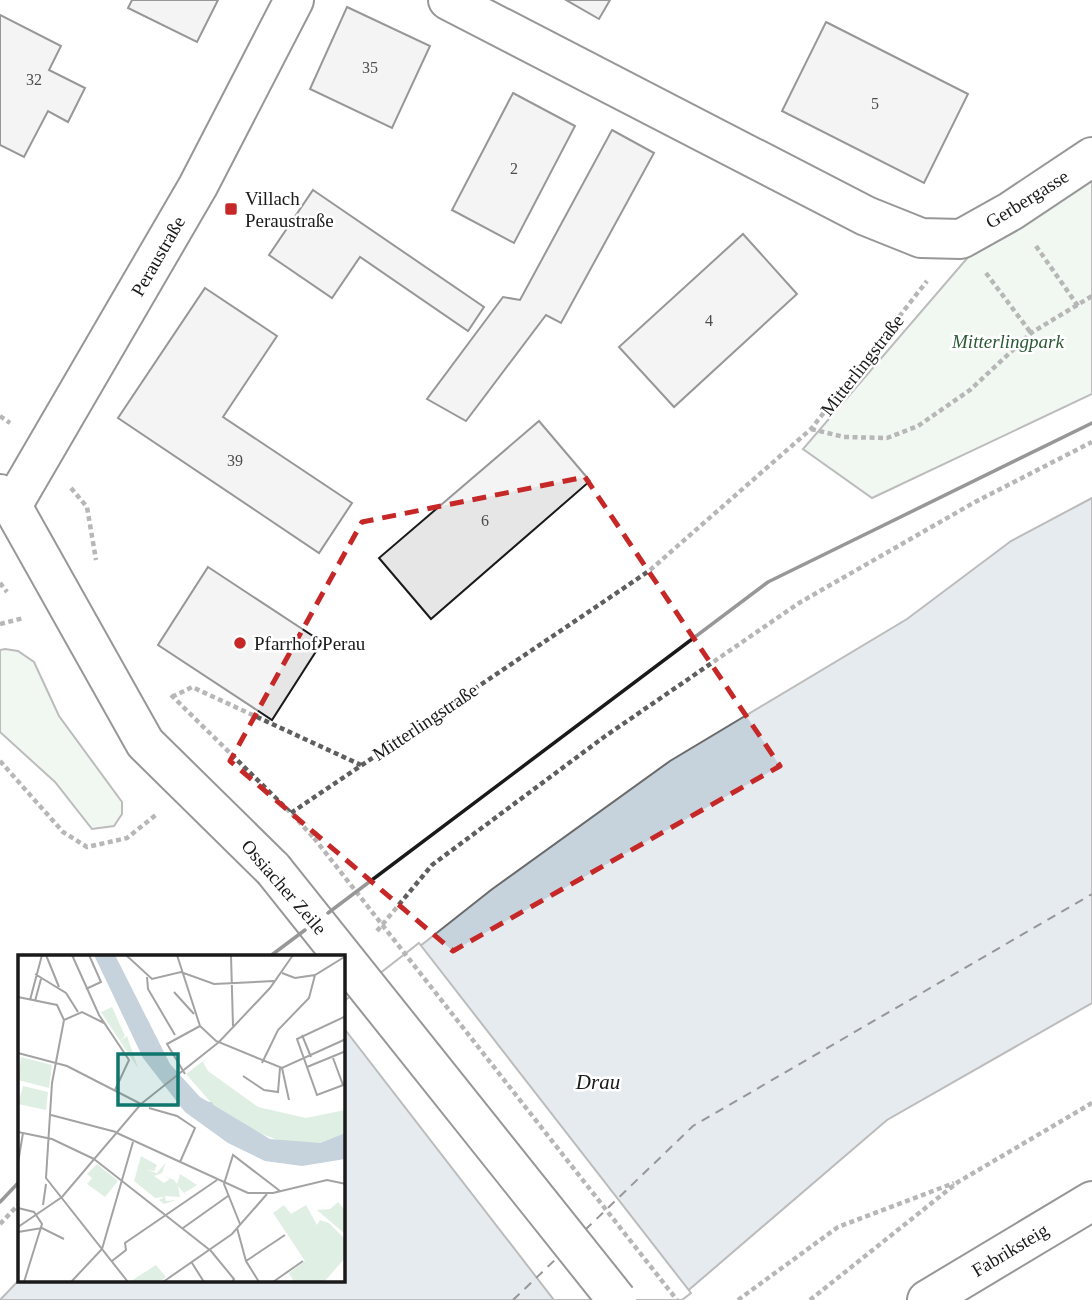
<svg xmlns="http://www.w3.org/2000/svg" width="1092" height="1300" font-family="Georgia,serif">
<style>
.green{fill:#e0efe3;stroke:#6a6a6a;stroke-width:2}
.water{fill:#c6d2dc;stroke:#6a6a6a;stroke-width:2}
.pier{fill:#fff;stroke:#6a6a6a;stroke-width:2}
.lines{fill:none;stroke-linecap:round;stroke-linejoin:round}
.ferry{stroke:#1a1a1a;stroke-width:2;stroke-dasharray:9 7;stroke-linecap:butt}
.building{fill:#e6e6e6;stroke:#1a1a1a;stroke-width:2}
.street-casing{stroke:#1a1a1a;stroke-width:42}
.primary-casing{stroke:#1a1a1a;stroke-width:42}
.path{stroke:#5f5f5f;stroke-width:4.5;stroke-dasharray:5 3.5;stroke-linecap:butt}
.street{stroke:#fff;stroke-width:38}
.primary{stroke:#fff;stroke-width:38}
.primary-bridge-casing{stroke:#1a1a1a;stroke-width:42;stroke-linecap:butt}
.path-bridge{stroke:#5f5f5f;stroke-width:4.5;stroke-dasharray:5 3.5;stroke-linecap:butt}
.primary-bridge{stroke:#fff;stroke-width:38}
.wall{stroke:#1a1a1a;stroke-width:3.5}
.marked{fill:none;stroke:#c62828;stroke-width:5;stroke-dasharray:14 9;stroke-linejoin:round}
.poi-dot{fill:#c62828;stroke:#fff;stroke-width:2.5}
.labels{text-anchor:middle;dominant-baseline:central;stroke-width:5;stroke-linejoin:round;paint-order:stroke}
.number-label{font-size:16px;fill:#4d4d4d}
.poi-label{font-size:19px;fill:#1a1a1a;stroke:#fff;text-anchor:start}
.street-label{font-size:19px;fill:#1a1a1a;stroke:#fff}
.park-label{font-size:19px;font-style:italic;fill:#2b5a34;stroke:#fff}
.water-label{font-size:21px;font-style:italic;fill:#1a1a1a;stroke:#fff}
.inset-river{fill:none;stroke:#c6d2dc;stroke-width:3.5}
.inset-road{fill:none;stroke:#a3a3a3;stroke-width:2}
.view{fill:#0f766e;fill-opacity:0.15;stroke:#0f766e;stroke-width:3.5}
.inset-edge{fill:none;stroke:#1a1a1a;stroke-width:3.5}
</style>
<rect width="100%" height="100%" fill="#fff"/>
<path class="green" d="M 1092,171 L 1092,394 L 872,498 L 803,449 L 969,256 Z
M 5,649 L 18,651 L 34,662 L 59,716 L 122,802 L 122,814 L 114,826 L 92,829 L 55,782 L 0,732 L 0,650 Z"/>
<path class="water" d="M 1092,498 L 1092,1003 L 887,1120 L 677,1300 L 0,1300 L 19,1280 L 343,1281 L 343,1007 L 491,890 L 670,761 L 907,619 L 1011,541 Z"/>
<path class="pier" d="M 419,943 L 691,1293 L 682,1300 L 554,1300 L 343,1027 L 343,1002 Z"/>
<g class="lines">
<path class="ferry" d="M 585,1230 L 693,1126 L 1092,894
M 513,1300 L 559,1256"/>
</g>
<path class="building" d="M 132,0 L 218,0 L 197,42 L 128,8 Z
M 566,0 L 610,0 L 599,19 Z
M 347,7 L 430,46 L 392,128 L 310,89 Z
M 0,15 L 61,46 L 49,70 L 85,88 L 68,122 L 48,111 L 24,157 L 0,145 Z
M 826,22 L 968,94 L 924,183 L 782,111 Z
M 513,93 L 575,126 L 514,243 L 452,210 Z
M 612,130 L 654,153 L 561,323 L 546,315 L 466,421 L 427,399 L 503,297 L 520,300 Z
M 313,190 L 484,307 L 468,331 L 360,257 L 332,298 L 269,255 Z
M 743,234 L 797,294 L 674,407 L 619,347 Z
M 205,288 L 277,336 L 223,417 L 352,503 L 319,553 L 118,418 Z
M 539,421 L 590,481 L 431,619 L 379,558 Z
M 208,567 L 322,642 L 272,720 L 158,645 Z"/>
<g class="lines">
<g class="street-casing">
<path id="street" d="M 448,0 L 866,216 L 921,238 L 961,239 L 1011,211 L 1092,157
M 12,506 L 198,186 L 294,0
M 927,1300 L 1092,1201"/>
</g>
<g class="primary-casing">
<path id="primary" d="M 0,494 L 12,506 L 145,743 L 273,869"/>
</g>
<path class="path" d="M 1036,246 L 1078,306
M 986,273 L 1031,333
M 0,416 L 10,423
M 811,429 L 844,437 L 887,438 L 918,426 L 970,390 L 1031,333 L 1092,296
M 71,488 L 87,507 L 96,560
M 0,583 L 7,592
M 0,624 L 24,618
M 171,695 L 291,813 L 314,838
M 172,697 L 192,687 L 361,765
M 0,761 L 63,832 L 87,847 L 127,838 L 157,814
M 291,813 L 649,571 L 811,429 L 927,281
M 377,931 L 432,865 L 604,737 L 799,603 L 975,502 L 1092,442
M 0,1224 L 19,1204
M 738,1300 L 838,1227 L 954,1183
M 810,1300 L 958,1182 L 1092,1103"/>
<use href="#street" class="street"/>
<use href="#primary" class="primary"/>
<g class="primary-bridge-casing">
<path id="primary-bridge" d="M 273,869 L 617,1300"/>
</g>
<path class="path-bridge" d="M 314,838 L 677,1300"/>
<use href="#primary-bridge" class="primary-bridge"/>
<path class="wall" d="M 328,913 L 768,582 L 1092,423
M 269,957 L 305,930
M 0,1202 L 19,1182"/>
</g>
<path d="M0 0H1092V1300H0ZM 585,477 L 780,766 L 453,951 L 230,761 L 362,522 Z" fill="#fff" fill-opacity=".55" fill-rule="evenodd"/>
<path class="marked" d="M 585,477 L 780,766 L 453,951 L 230,761 L 362,522 Z"/>
<g class="poi-dot">
<rect x="224" y="202" width="14" height="14" rx="3.5"/>
<circle cx="240" cy="643" r="7"/>
</g>
<g class="labels">
<g class="number-label">
<text x="370" y="67">35</text>
<text x="34" y="79">32</text>
<text x="875" y="103">5</text>
<text x="514" y="168">2</text>
<text x="709" y="320">4</text>
<text x="235" y="460">39</text>
<text x="485" y="520">6</text>
</g>
<g class="poi-label">
<text x="245" y="198">Villach<tspan x="245" dy="22">Peraustraße</tspan></text>
<text x="254" y="643">Pfarrhof Perau</text>
</g>
<g class="street-label">
<text transform="translate(1027 199) rotate(-32)">Gerbergasse</text>
<text transform="translate(158 256) rotate(-60)">Peraustraße</text>
<text transform="translate(862 365) rotate(-52)">Mitterlingstraße</text>
<text transform="translate(425 722) rotate(-34)">Mitterlingstraße</text>
<text transform="translate(284 887) rotate(49)">Ossiacher Zeile</text>
<text transform="translate(1010 1250) rotate(-31)">Fabriksteig</text>
</g>
<g class="park-label">
<text x="1008" y="341">Mitterlingpark</text>
</g>
<g class="water-label">
<text x="598" y="1082">Drau</text>
</g>
</g>
<g transform="translate(18 955)">
<rect width="327" height="327" fill="#fff"/>
<path d="M 94,52 L 107,81 L 102,86 L 109,81 L 120,113 L 83,57 ZM 193,100 L 185,107 L 190,116 L 240,152 L 288,163 L 327,155 L 327,178 L 302,188 L 269,188 L 226,173 L 196,151 L 168,119 ZM 3,102 L 34,110 L 31,133 L 0,125 ZM 5,131 L 30,137 L 28,155 L 0,149 ZM 123,201 L 139,210 L 136,216 L 128,215 L 139,218 L 148,207 L 144,218 L 136,221 L 146,228 L 152,224 L 144,220 L 156,225 L 159,229 L 162,219 L 179,230 L 166,238 L 160,231 L 162,242 L 147,241 L 148,246 L 158,245 L 146,249 L 141,245 L 146,242 L 137,243 L 116,226 ZM 79,209 L 100,226 L 87,242 L 69,229 L 74,223 L 69,219 ZM 320,247 L 327,255 L 327,279 L 299,255 L 312,254 ZM 266,250 L 273,259 L 288,250 L 299,270 L 302,265 L 311,268 L 327,284 L 327,303 L 306,327 L 276,327 L 271,318 L 287,306 L 255,258 ZM 138,310 L 148,322 L 141,327 L 113,326 Z" fill="#e0efe3"/>
<path d="M 76,0 L 97,0 L 152,109 L 182,142 L 252,184 L 302,188 L 327,178 L 327,204 L 284,211 L 247,206 L 210,188 L 167,157 L 125,103 Z" fill="#c6d2dc"/>
<path class="inset-river" d="M 91,0 L 154,120M 158,124 L 179,146 L 193,149 L 199,162 L 261,200 L 300,201 L 328,187"/>
<path class="inset-road" d="M 28,0 L 41,32M 54,0 L 81,60 L 111,105 L 97,135M 108,0 L 134,24 L 163,17 L 196,29 L 256,26M 159,0 L 182,71 L 198,86 L 264,113 L 328,84M 213,0 L 215,71M 264,18 L 277,23 L 297,20 L 328,1M 17,19 L 48,38 L 60,57M 129,22 L 130,34 L 157,80M 68,34 L 83,27 L 71,0M 156,37 L 176,59M 0,42 L 39,50 L 46,65M 12,45 L 24,0M 17,46 L 23,24M 328,61 L 279,84 L 299,140 L 328,129M 86,68 L 64,57 L 46,65 L 34,128 L 28,223 L 110,327M 284,80 L 293,102M 0,98 L 49,111 L 123,149M 315,103 L 325,130M 244,108 L 260,75 L 291,43 L 297,20M 289,112 L 328,96M 264,113 L 271,145M 167,119 L 149,89 L 182,71M 225,121 L 246,135 L 260,137 L 262,113M 131,153 L 159,161 L 177,173 L 162,207M 33,160 L 98,177M 0,177 L 34,184 L 76,204M 99,178 L 230,238 L 255,238 L 309,225 L 328,229M 76,204 L 193,296 L 216,324 L 214,327M 0,208 L 5,178M 25,250 L 28,229M 0,253 L 16,257 L 24,269 L 6,327M 222,269 L 206,229 L 215,200 L 262,236M 0,272 L 44,242 L 123,149 L 201,87 L 252,33 L 275,0M 165,273 L 210,241M 219,273 L 228,306 L 241,327M 0,277 L 24,273 L 46,284M 94,306 L 108,295 L 107,288 L 199,225M 228,306 L 267,280M 174,308 L 186,327M 53,327 L 84,294 L 115,187M 145,327 L 214,279 L 249,239M 255,327 L 285,306"/>
<path class="view" d="M 100,99 L 160,99 L 160,150 L 100,150 Z"/>
<rect width="327" height="327" class="inset-edge"/>
</g>
</svg>
